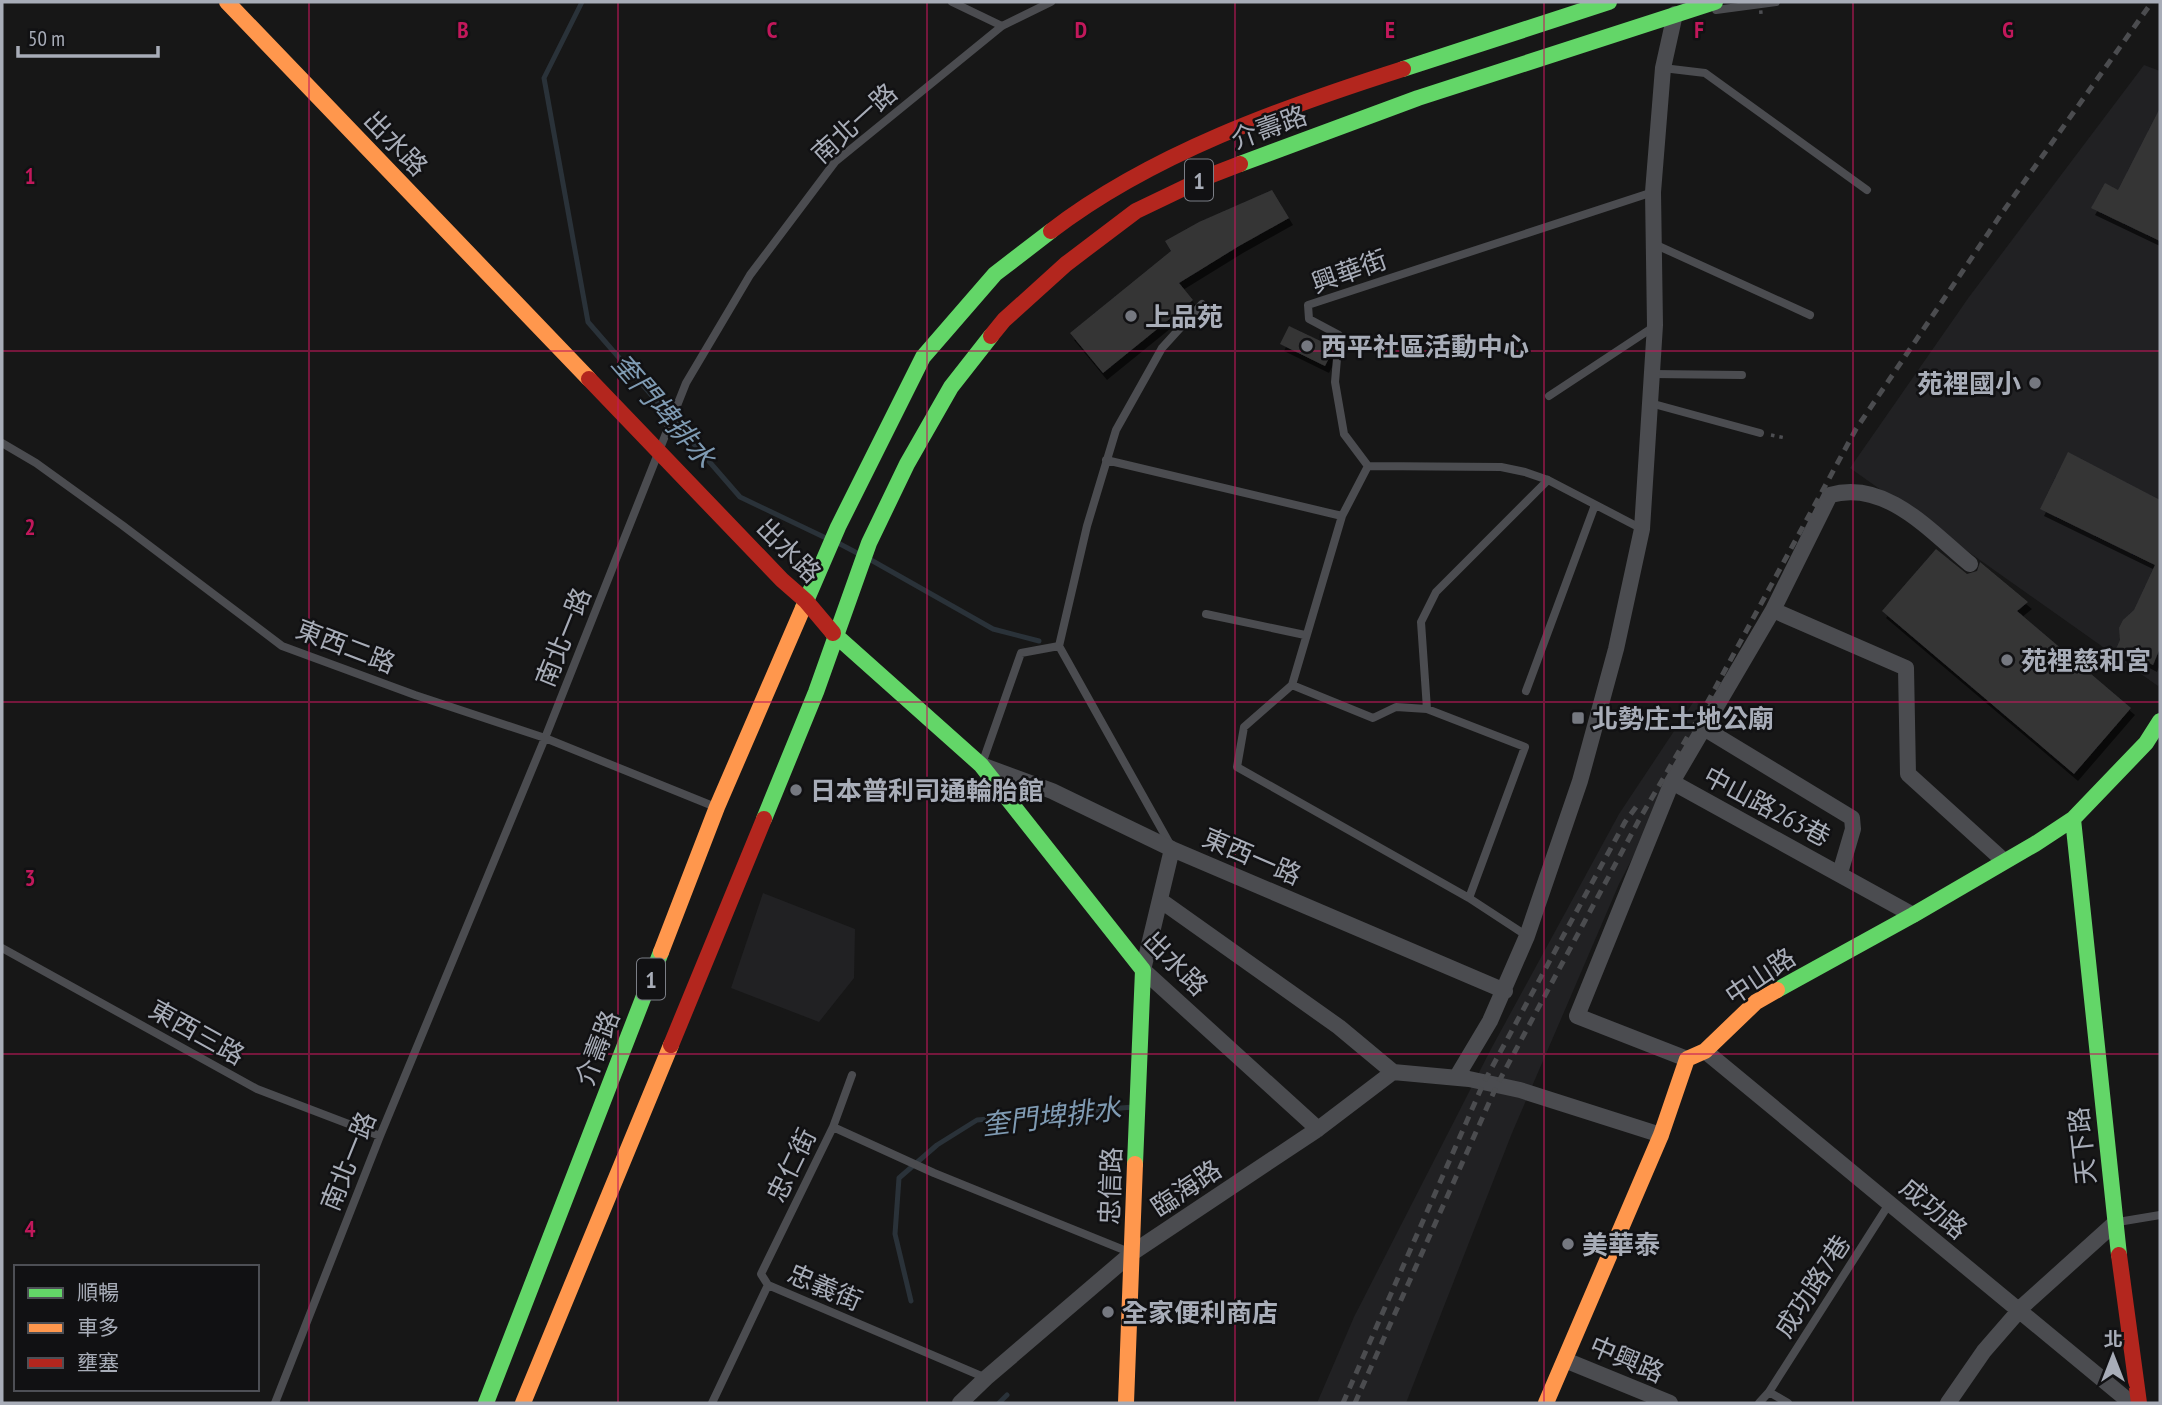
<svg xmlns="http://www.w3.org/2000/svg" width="2162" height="1405" font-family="'PT Sans Narrow','Noto Sans TC',sans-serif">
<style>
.built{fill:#212123}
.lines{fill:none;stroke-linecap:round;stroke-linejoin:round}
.stream{stroke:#2a3239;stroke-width:5}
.building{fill:#353536;filter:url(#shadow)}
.path{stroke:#4d4e52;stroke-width:3.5;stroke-dasharray:3.5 5;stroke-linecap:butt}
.lane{stroke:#4b4c50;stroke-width:8}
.street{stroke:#4b4c50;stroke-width:16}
.fast{stroke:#63d668;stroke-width:16}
.slow{stroke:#ff974d;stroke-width:16}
.jam{stroke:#b3261e;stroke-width:16}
.rail{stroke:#4b4c4f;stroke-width:5;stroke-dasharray:9 7;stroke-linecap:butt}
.path-bridge{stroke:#4d4e52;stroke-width:3.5;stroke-dasharray:3.5 5;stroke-linecap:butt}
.grid{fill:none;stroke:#c2185b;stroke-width:2;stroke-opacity:0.55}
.poi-dot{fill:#757880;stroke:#111113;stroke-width:2.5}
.labels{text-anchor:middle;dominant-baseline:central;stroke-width:5;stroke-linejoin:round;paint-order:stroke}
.shield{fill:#111113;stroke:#7b7e86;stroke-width:2}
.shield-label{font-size:24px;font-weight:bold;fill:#a8adb8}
.street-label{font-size:26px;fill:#a8adb8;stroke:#111113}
.poi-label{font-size:26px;font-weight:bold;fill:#a8adb8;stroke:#111113;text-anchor:start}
.water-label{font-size:28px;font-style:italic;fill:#7f9bb3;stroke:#111113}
.grid-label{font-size:23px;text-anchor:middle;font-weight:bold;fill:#c2185b;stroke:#111113;stroke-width:5;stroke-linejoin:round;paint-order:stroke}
</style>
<defs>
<filter id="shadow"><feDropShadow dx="4" dy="7" stdDeviation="0" flood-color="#0009"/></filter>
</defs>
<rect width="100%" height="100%" fill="#171717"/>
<path class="built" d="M 2144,65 L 2160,71 L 2160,683 L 2158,686 L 1850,468 L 1969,297 Z
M 1694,701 L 1709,710 L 1619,884 L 1512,1133 L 1406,1403 L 1317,1403 L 1354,1317 L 1491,1049 L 1619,814 Z
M 763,893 L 855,929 L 854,978 L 819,1022 L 731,988 Z"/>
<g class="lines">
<path class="stream" d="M 582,2 L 544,78 L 588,322 L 740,497 L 828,539
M 840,544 L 859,554
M 871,560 L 993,629 L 1039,641
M 911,1301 L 895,1234 L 899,1178 L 937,1145 L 977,1120 L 1133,1107
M 999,1403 L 1007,1395"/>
</g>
<path class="building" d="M 2160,108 L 2160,241 L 2091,208 L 2105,183 L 2118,190 Z
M 1272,190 L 1289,218 L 1239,246 L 1179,283 L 1193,300 L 1103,373 L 1070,333 L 1171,251 L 1165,241 L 1199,222 Z
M 1289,326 L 1331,346 L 1331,354 L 1325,366 L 1280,344 Z
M 2068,452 L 2160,500 L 2160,648 L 2153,665 L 2132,654 L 2130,658 L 2115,651 L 2120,640 L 2119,628 L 2123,620 L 2134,610 L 2155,565 L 2040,509 Z
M 1936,549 L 1967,574 L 1977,571 L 1980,562 L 2028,602 L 2017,611 L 2131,708 L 2074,774 L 1882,611 Z"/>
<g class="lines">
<path class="path" d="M 1771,435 L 1786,438"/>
<path class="lane" d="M 952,2 L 1002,26
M 1716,10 L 1776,2
M 1663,68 L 1705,73 L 1867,190
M 1654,244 L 1810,315
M 1652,374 L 1742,375
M 1549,396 L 1655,326
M 1650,403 L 1760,433
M 2,443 L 36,463 L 122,525 L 282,646 L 415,695 L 545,738 L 713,806
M 1106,460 L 1342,516
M 1368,466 L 1342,516 L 1292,685 L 1244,727 L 1237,767 L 1469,898 L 1527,936
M 1642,529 L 1548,480 L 1525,472 L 1501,467 L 1368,466 L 1344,434 L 1335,382 L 1339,335 L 1309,319 L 1308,305 L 1653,192
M 1206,614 L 1305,635
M 1059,646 L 1087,526 L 1116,430 L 1162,348 L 1202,304
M 1292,685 L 1373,718 L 1396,707 L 1427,709 L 1525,747 L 1469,898
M 1526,691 L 1595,505
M 1427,709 L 1421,622 L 1436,592 L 1548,480
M 983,761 L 1021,653 L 1059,646 L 1171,846
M 2,948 L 257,1089 L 380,1136
M 833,1127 L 852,1075
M 2118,1222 L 2160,1215
M 768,1285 L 761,1274 L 833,1127 L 934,1173 L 1129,1252
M 275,1403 L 380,1136 L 545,738 L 686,383 L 750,275 L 835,162 L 1002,26 L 1051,2
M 712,1403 L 768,1285 L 986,1378
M 1759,1403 L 1769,1392
M 1788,1403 L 1769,1392 L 1889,1204"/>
<path class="street" d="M 1773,610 L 1906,668 L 1908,774 L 2004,861
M 1702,727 L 1852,818 L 1853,829 L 1840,873
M 984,766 L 1052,791 L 1172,849 L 1505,991
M 1672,782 L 1773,610 L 1830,495 C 1886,479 1931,532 1970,564
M 1172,849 L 1143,970 L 1318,1129
M 1160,900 L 1339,1027 L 1393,1072
M 1705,1051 L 2131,1403
M 1687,1059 L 1577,1016 L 1672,782 L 1913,915
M 1456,1078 L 1490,1021 L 1527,936 L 1580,781 L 1616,649 L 1642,529 L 1655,325 L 1653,192 L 1663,68 L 1675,14
M 1565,1360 L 1670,1403
M 960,1403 L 986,1378 L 1132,1253 L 1318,1129 L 1393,1072 L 1469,1079 L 1520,1090 L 1661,1135
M 1948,1403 L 1984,1351 L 2024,1305 L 2115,1223"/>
<path class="fast" d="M 1403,69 L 1609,2
M 1240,164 L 1418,98 L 1715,2
M 803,608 L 838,527 L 923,357 L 995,274 L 1051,231
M 833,633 L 981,765 L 1143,970 L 1135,1164
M 764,819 L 816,692 L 869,543 L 907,464 L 951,387 L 991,336
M 2073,819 L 2119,1255
M 1777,990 L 1913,915 L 2035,844 L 2073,819 L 2146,743 L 2160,721
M 486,1403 L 661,952"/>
<path class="slow" d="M 227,2 L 589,379
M 661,952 L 717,807 L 803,608
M 523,1403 L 671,1045
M 1126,1403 L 1135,1164
M 1546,1403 L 1661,1135 L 1687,1059 L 1705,1051 L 1756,1002 L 1777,990"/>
<path class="jam" d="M 1051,231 C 1151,154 1284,107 1403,69
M 991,336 L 1004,320 L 1066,264 L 1136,211 L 1209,176 L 1240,164
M 589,379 L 782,580 L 806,601 L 833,633
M 671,1045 L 764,819
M 2119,1255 L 2139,1403"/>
<path class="rail" d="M 1343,1403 L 1484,1082 L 1625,822 L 1639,803
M 1355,1403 L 1497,1085 L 1639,820 L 1706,705 L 1856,429 L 2002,213 L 2152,2"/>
<path class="path-bridge" d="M 1760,2 L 1761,14"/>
</g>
<path class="grid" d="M 309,2 L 309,1403M 618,2 L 618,1403M 927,2 L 927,1403M 1235,2 L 1235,1403M 1544,2 L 1544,1403M 1853,2 L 1853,1403M 2,351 L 2160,351M 2,702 L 2160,702M 2,1054 L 2160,1054"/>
<g class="poi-dot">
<circle cx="1131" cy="316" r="7"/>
<circle cx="1307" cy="346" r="7"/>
<circle cx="2035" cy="383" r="7"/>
<circle cx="2007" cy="660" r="7"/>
<rect x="1571" y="711" width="14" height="14" rx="3.5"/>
<circle cx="796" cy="790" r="7"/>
<circle cx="1568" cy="1244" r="7"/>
<circle cx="1108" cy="1312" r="7"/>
</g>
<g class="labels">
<g class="shield">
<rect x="1185" y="159.5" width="28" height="41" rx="5"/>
<rect x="637" y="958.5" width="28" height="41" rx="5"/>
</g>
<g class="shield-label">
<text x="1199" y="180">1</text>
<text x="651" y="979">1</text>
</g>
<g class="street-label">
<text transform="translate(854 123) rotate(-42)">南北一路</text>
<text transform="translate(1269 127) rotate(-20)">介壽路</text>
<text transform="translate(396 143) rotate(46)">出水路</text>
<text transform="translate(1349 271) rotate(-20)">興華街</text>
<text transform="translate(789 550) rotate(45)">出水路</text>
<text transform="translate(563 637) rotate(-68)">南北一路</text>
<text transform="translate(346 646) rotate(21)">東西二路</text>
<text transform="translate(1767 806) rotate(28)">中山路263巷</text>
<text transform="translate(1252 856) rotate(23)">東西一路</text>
<text transform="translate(1176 963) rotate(45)">出水路</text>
<text transform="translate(1760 976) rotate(-34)">中山路</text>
<text transform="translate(197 1032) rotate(29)">東西三路</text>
<text transform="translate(597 1048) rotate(-69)">介壽路</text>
<text transform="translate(2082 1146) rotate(-96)">天下路</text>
<text transform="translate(348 1161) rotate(-68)">南北一路</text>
<text transform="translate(791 1165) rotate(-64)">忠仁街</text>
<text transform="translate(1110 1186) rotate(-88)">忠信路</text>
<text transform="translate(1186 1188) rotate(-34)">臨海路</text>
<text transform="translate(1934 1208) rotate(40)">成功路</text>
<text transform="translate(1812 1286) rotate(-57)">成功路7巷</text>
<text transform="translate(825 1287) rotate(23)">忠義街</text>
<text transform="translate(1627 1359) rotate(23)">中興路</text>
</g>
<g class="poi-label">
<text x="1145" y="316">上品苑</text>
<text x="1321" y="346">西平社區活動中心</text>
<text x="2021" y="383" text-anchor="end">苑裡國小</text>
<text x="2021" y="660">苑裡慈和宮</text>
<text x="1592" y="718">北勢庄土地公廟</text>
<text x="810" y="790">日本普利司通輪胎館</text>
<text x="1582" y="1244">美華泰</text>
<text x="1122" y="1312">全家便利商店</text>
</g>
<g class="water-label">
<text transform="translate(664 410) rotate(49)">奎門埤排水</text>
<text transform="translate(1051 1116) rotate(-7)">奎門埤排水</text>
</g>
</g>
<g class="grid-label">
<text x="463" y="38">B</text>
<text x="772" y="38">C</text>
<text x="1081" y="38">D</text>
<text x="1390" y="38">E</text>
<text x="1699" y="38">F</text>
<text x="2008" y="38">G</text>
<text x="30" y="184">1</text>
<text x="30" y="535">2</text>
<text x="30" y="886">3</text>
<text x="30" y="1237">4</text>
</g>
<rect width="2162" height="1405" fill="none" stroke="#a8adb8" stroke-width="7"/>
<rect x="14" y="1265" width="245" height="126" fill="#111113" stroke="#4d4f55" stroke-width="2"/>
<rect x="28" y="1288" width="35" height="10" fill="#63d668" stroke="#4d4f55" stroke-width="2"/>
<text x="77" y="1300" font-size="21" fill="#a8adb8">順暢</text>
<rect x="28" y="1323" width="35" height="10" fill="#ff974d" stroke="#4d4f55" stroke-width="2"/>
<text x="77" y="1335" font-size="21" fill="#a8adb8">車多</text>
<rect x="28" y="1358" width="35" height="10" fill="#b3261e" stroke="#4d4f55" stroke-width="2"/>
<text x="77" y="1370" font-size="21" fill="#a8adb8">壅塞</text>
<g transform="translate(2113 1356)" stroke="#111113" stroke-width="5" paint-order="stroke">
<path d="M0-5L12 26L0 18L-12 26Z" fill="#a8adb8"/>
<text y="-10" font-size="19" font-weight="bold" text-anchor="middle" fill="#a8adb8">北</text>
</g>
<path d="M18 46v10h140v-10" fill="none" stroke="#a8adb8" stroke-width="3.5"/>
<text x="28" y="46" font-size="21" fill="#a8adb8" stroke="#111113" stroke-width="5" paint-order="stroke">50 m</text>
</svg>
